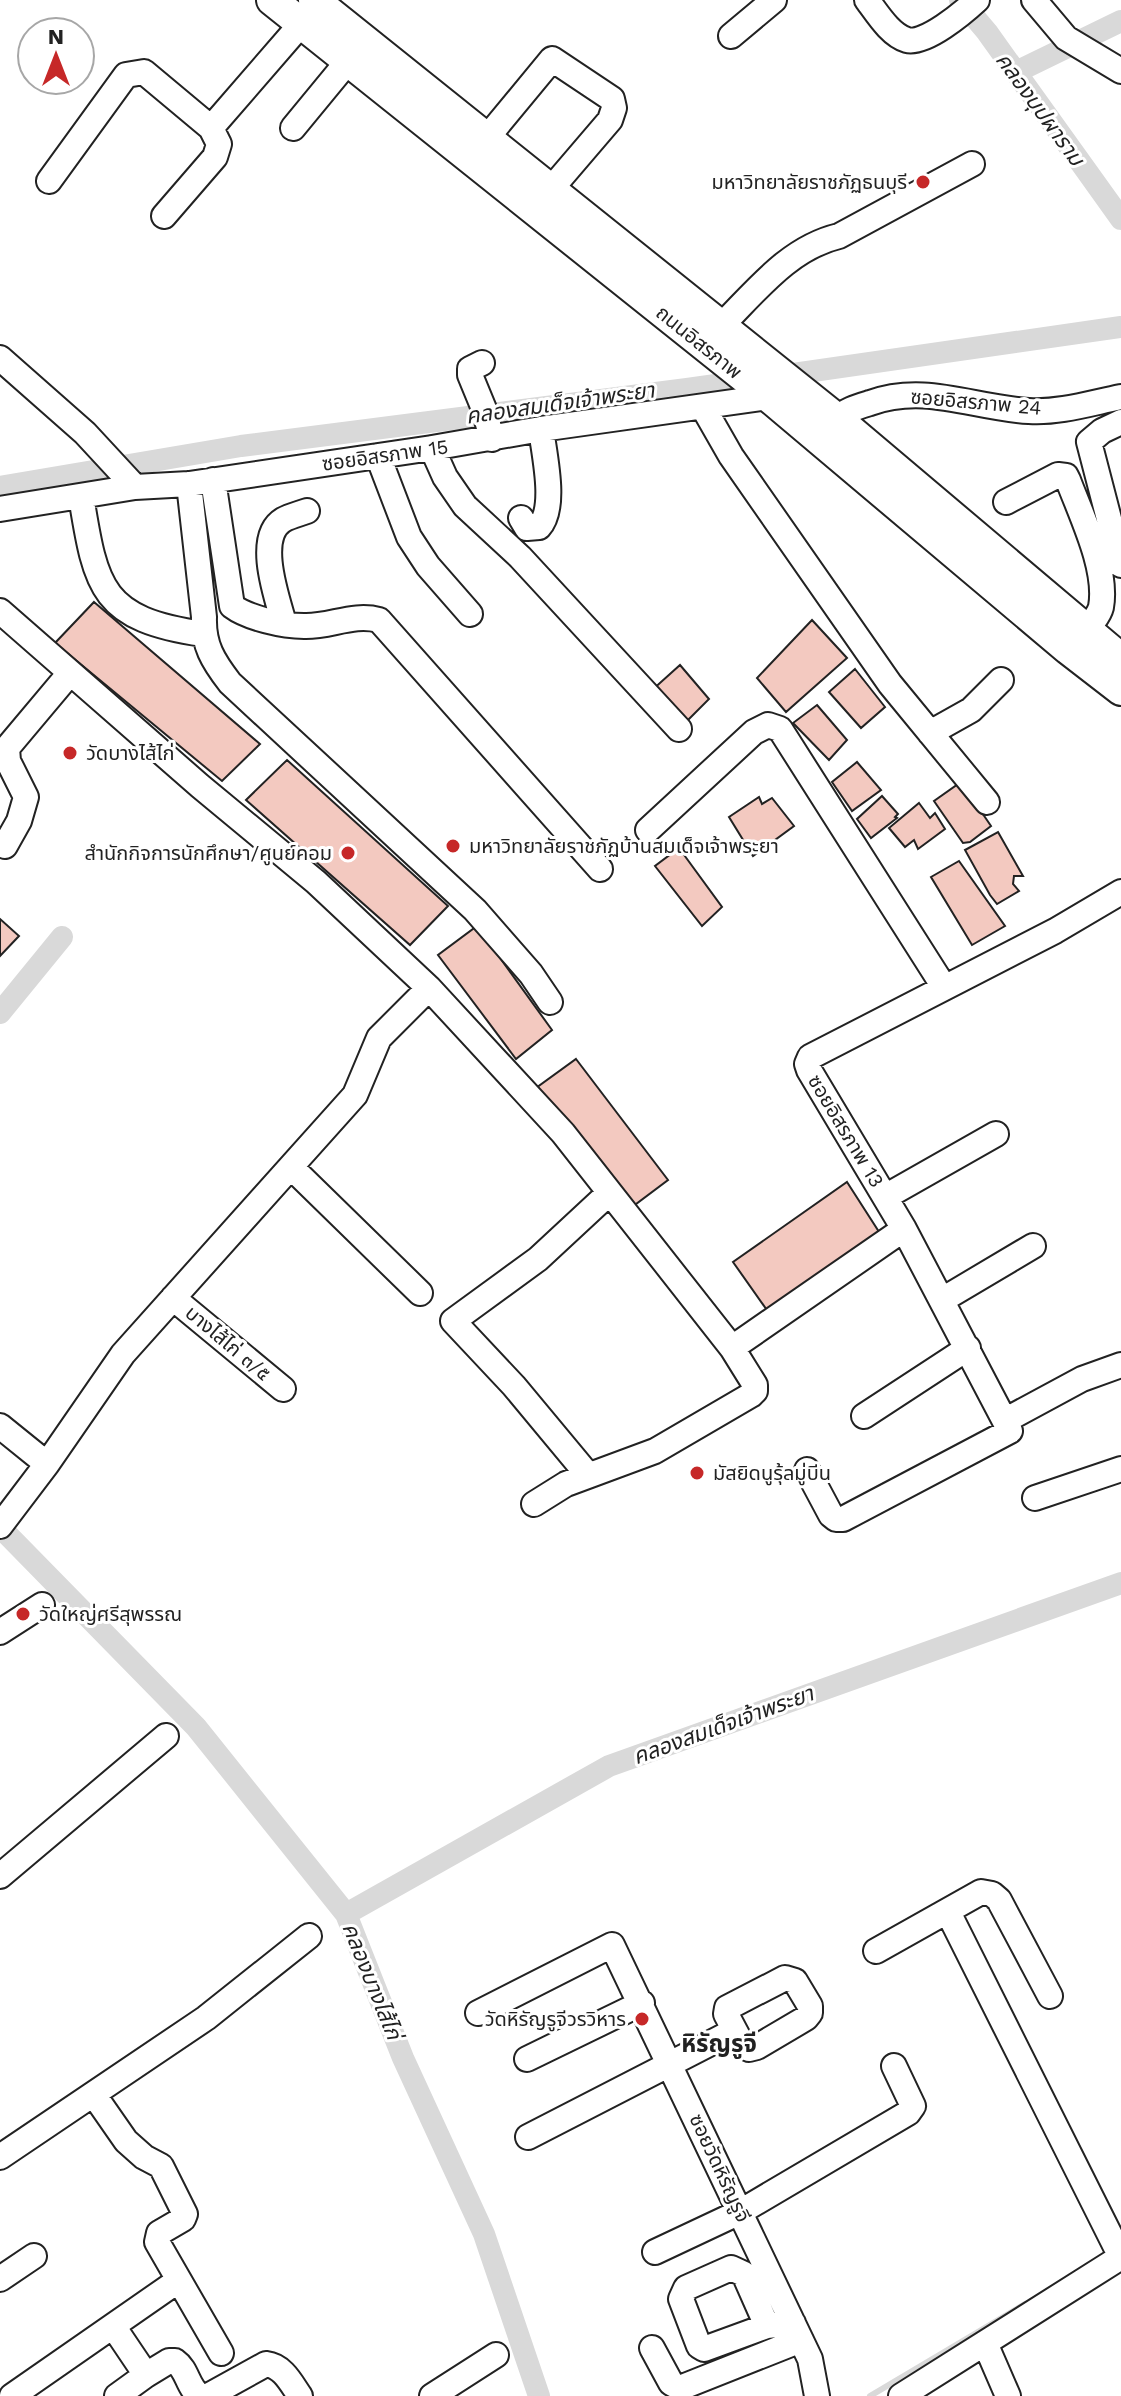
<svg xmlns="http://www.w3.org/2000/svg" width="1121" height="2396" font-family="'Work Sans','Noto Sans Thai',sans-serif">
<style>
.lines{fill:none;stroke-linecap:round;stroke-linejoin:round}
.stream{stroke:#d9d9d9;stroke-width:6}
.canal{stroke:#d9d9d9;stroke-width:22}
.building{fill:#f3c9c0;stroke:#222;stroke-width:2}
.minor-casing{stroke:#222;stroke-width:28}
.major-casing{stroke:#222;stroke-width:34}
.minor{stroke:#fff;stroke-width:24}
.major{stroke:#fff;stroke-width:30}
.poi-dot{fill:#c62828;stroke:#fff;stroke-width:3}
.labels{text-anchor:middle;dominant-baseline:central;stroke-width:6;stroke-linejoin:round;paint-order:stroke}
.poi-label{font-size:20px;fill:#222;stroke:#fff;text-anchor:start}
.street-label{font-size:20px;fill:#222;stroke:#fff}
.water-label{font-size:22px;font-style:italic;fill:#222;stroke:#fff}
.quarter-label{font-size:24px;font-weight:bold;fill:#222;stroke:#fff}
</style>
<rect width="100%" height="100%" fill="#fff"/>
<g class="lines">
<path class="stream" d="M 870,2396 L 1025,2304"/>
<path class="canal" d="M 960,0 L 987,32 L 1121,219
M 1016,72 L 1121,21
M 0,487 L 241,446 L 687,389 L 1121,327
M 0,1013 L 62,937
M 0,1527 L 196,1727 L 346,1914 L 403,2058 L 484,2234 L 539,2396
M 346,1914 L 609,1766 L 1121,1583"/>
</g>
<path class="building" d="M 94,602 L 260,744 L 222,781 L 55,643 Z
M 812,620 L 847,658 L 786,712 L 757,678 Z
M 680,665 L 709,699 L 682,726 L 651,691 Z
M 855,669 L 885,707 L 861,728 L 829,692 Z
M 817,705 L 847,740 L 829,760 L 793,723 Z
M 287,760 L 448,906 L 410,945 L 246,800 Z
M 857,762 L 881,790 L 852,811 L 832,782 Z
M 961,782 L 991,826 L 970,842 L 963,843 L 934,801 Z
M 882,796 L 898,814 L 895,817 L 897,818 L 871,838 L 857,819 Z
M 759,797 L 762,804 L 772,798 L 794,826 L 753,856 L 729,817 Z
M 919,803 L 930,818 L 935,813 L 945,829 L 918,849 L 914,840 L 905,847 L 889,828 Z
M 998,832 L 1023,876 L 1014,876 L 1013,884 L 1019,891 L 997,904 L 990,895 L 965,850 Z
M 679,848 L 722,907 L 702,926 L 655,866 Z
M 959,861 L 1005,926 L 972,945 L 931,877 Z
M 0,919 L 19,936 L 0,956 Z
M 477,926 L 552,1030 L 516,1059 L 438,955 Z
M 576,1059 L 668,1180 L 628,1210 L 536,1088 Z
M 847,1182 L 881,1235 L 769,1313 L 733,1262 Z"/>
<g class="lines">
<g class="minor-casing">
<path id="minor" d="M 867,0 C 877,13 890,35 907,40 C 925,45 964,12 977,0
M 1034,0 L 1066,38 L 1121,71
M 731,36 L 774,0
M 211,128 L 302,23
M 293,128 L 349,60
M 495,128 L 552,59 L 612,99 L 614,108 L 610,120 L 551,189
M 49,181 L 126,75 L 144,72 L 211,128 L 219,144 L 215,157 L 164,216
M 722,325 C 757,290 789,248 839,236 L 972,164
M 0,358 L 85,433 L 135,487
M 482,363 L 470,369 L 470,375 L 484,409 L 492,439
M 703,407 L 731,456 L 890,684 L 987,802
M 837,419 C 846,410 857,407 870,403 C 926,383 973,408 1029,411 C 1059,413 1091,403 1121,397
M 1121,422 L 1102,431 L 1089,442 L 1121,565
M 432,448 L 445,477 L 465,506 L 520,557 L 679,729
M 378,456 L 409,537 L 428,566 L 470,614
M 213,480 L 232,606 C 248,618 283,626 304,626 C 330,627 353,613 379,620 L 600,869
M 189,484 L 204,617 C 203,645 213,661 230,683 L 475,910 L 531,974 L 550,1002
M 81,496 C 96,590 102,619 203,634
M 1006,502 L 1058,475 L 1066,476 L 1068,480 C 1081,515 1108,569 1101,607 C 1098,619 1083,632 1075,642
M 0,509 L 135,487 L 189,484 L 432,448 L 541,429 L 769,397
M 521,518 L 527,528 L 539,527 C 557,508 544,454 541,429
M 0,611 L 200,786 L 316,882 L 429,988 L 563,1133 L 732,1348 L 755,1385 L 755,1391 L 751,1395 L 655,1451 L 566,1484 L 534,1504
M 284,623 C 277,598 255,537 283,520 C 290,516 299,514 307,511
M 930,733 L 971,710 L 1001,680
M 648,830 L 754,732 L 768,725 L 780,729 L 944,987
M 5,846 L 19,821 L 26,797 L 8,761 L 7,748 L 70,673
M 291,1167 L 420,1293
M 885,1197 L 996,1134
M 173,1298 L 283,1389
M 942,1300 L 1033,1246
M 732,1348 L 904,1229
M 864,1416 L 968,1348
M 1006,1420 L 1082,1379 L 1121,1365
M 0,1426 L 47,1464
M 807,1470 L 831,1515 L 836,1519 L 843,1519 L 1010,1431 L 904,1229 L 809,1070 L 807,1064 L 810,1057 L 1055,931 L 1121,892
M 588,1475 L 514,1386 L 453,1321 L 538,1259 L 608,1194
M 1035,1498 L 1121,1469
M 0,1526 L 47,1464 L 123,1354 L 355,1095 L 379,1038 L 429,988
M 0,1632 L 42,1605
M 0,1876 L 166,1736
M 948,1912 L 1121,2257
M 876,1951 L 981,1892 L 992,1894 L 999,1900 L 1050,1996
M 785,1978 L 795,1981 L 810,2006 L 810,2013 L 806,2018 L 757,2047 L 749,2049 L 743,2046 L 726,2014 L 727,2008 Z
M 478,2013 L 612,1945 L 810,2359 L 817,2396
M 527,2059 L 642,2003
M 94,2095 L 126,2141 L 144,2157 L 161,2166 L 185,2214 L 183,2219 L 159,2233 L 157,2242 L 221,2353
M 528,2137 L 734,2031
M 0,2157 L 206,2018 L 309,1936
M 655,2252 L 740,2212 L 908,2113 L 913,2106 L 894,2066
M 0,2279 L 34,2256
M 113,2326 L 146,2375 L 169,2361 L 175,2361 C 188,2370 187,2387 200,2396
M 767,2326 L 744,2274 L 731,2268 L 686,2288 L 681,2299 L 699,2346 L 704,2349 L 767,2326 L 793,2323
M 985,2343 L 1008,2396
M 652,2348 L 671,2383 L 680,2388 L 801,2340
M 12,2396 L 179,2280
M 117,2396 L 146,2375
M 208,2396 L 266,2364 C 283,2366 291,2383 300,2396
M 432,2396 L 496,2355
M 901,2396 L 1121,2257"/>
</g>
<g class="major-casing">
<path id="major" d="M 272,0 L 769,397 L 1068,649 L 1121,690
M 314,0 L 837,419 L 1121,659"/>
</g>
<use href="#minor" class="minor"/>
<use href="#major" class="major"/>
</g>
<g class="poi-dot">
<circle cx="923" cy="182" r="8"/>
<circle cx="70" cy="753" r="8"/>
<circle cx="453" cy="846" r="8"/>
<circle cx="348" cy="853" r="8"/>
<circle cx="697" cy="1473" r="8"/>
<circle cx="23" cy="1614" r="8"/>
<circle cx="642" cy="2019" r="8"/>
</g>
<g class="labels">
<g class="poi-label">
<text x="907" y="182" text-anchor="end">มหาวิทยาลัยราชภัฏธนบุรี</text>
<text x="86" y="753">วัดบางไส้ไก่</text>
<text x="469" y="846">มหาวิทยาลัยราชภัฏบ้านสมเด็จเจ้าพระยา</text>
<text x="332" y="853" text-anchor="end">สำนักกิจการนักศึกษา/ศูนย์คอม</text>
<text x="713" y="1473">มัสยิดนูรุ้ลมู่บีน</text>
<text x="39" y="1614">วัดใหญ่ศรีสุพรรณ</text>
<text x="626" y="2019" text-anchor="end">วัดหิรัญรูจีวรวิหาร</text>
</g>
<g class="street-label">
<text transform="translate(699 342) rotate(39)">ถนนอิสรภาพ</text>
<text transform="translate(976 402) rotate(5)">ซอยอิสรภาพ 24</text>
<text transform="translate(385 455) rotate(-8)">ซอยอิสรภาพ 15</text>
<text transform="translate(846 1131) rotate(59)">ซอยอิสรภาพ 13</text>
<text transform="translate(228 1343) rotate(40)">บางไส้ไก่ ๓/๕</text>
<text transform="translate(720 2168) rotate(65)">ซอยวัดหิรัญรูจี</text>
</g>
<g class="water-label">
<text transform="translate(1040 109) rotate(54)">คลองบุปผาราม</text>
<text transform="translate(560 403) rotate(-8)">คลองสมเด็จเจ้าพระยา</text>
<text transform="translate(723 1725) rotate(-20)">คลองสมเด็จเจ้าพระยา</text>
<text transform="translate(372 1981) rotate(68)">คลองบางไส้ไก่</text>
</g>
<g class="quarter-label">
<text x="719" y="2044">หิรัญรูจี</text>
</g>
</g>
<g transform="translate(56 56)"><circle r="38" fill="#ffffff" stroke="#a7a7a7" stroke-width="2"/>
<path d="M0-6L14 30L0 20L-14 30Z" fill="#c62828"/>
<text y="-12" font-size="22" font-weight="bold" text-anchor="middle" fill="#222222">N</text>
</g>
</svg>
